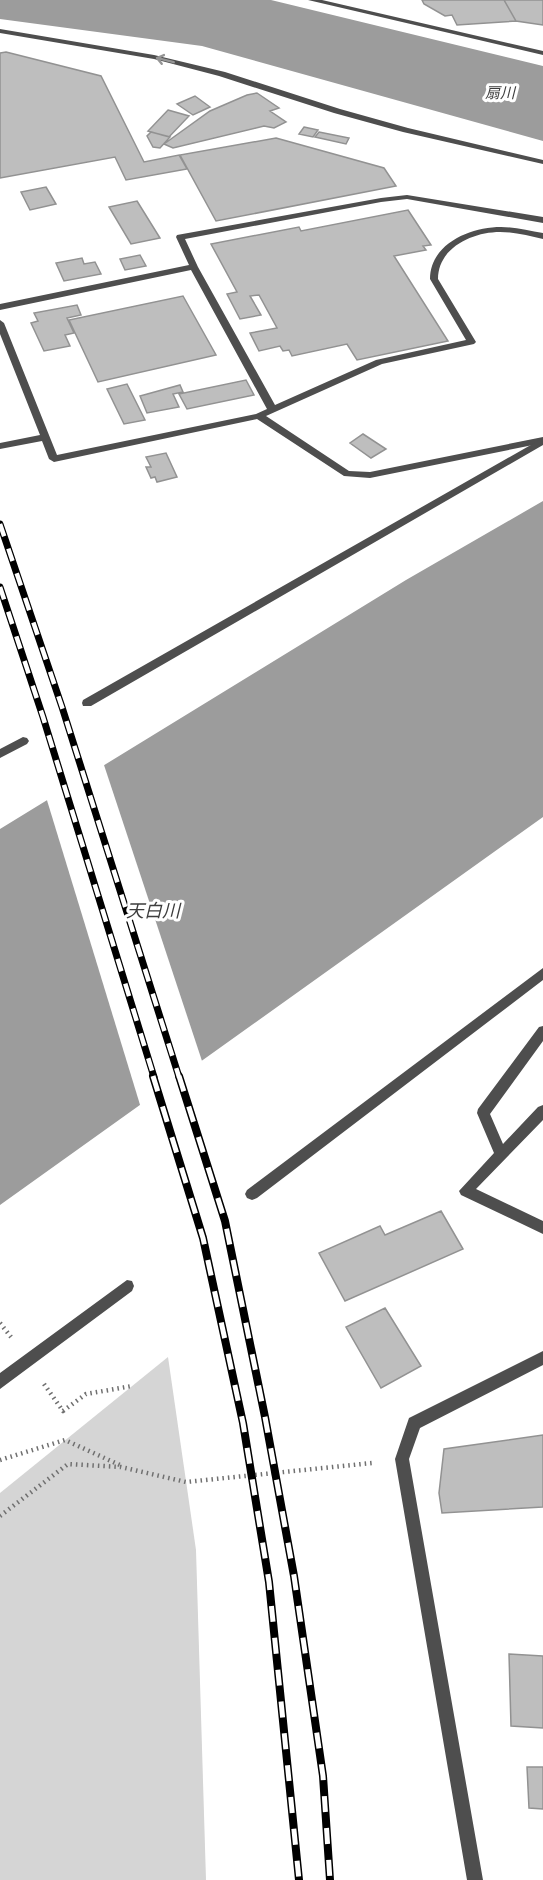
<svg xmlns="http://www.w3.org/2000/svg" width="543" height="1880" font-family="'Source Sans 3','Noto Sans JP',sans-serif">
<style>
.green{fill:#d5d5d5}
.water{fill:#9c9c9c}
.pier{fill:#fff}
.building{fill:#bebebe;stroke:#929292;stroke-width:1.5}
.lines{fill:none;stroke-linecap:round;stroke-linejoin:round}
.path{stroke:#707070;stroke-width:4.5;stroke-dasharray:1.5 4;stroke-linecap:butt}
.lane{fill:#4e4e4e;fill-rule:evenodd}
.street{fill:#4e4e4e;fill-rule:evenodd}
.rail-far1-casing{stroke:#000;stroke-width:7}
.rail-casing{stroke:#000;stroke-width:8}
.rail-far1{stroke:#fff;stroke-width:4.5;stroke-dasharray:13;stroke-linecap:butt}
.rail{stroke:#fff;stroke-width:5;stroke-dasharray:16;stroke-linecap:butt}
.oneway{stroke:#959595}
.labels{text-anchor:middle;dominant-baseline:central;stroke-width:6;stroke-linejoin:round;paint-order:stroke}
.far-water-label{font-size:15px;font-style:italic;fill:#3d3d3d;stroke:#fff}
.water-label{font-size:18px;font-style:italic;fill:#3d3d3d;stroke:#fff}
</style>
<rect width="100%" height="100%" fill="#fff"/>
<path class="green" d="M 168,1357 L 196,1550 L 206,1880 L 0,1880 L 0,1493 Z"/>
<path class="water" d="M 0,0 L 271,0 L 543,66 L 543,141 L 202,46 L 0,19 Z
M 543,501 L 543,817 L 0,1205 L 0,829 L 406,580 Z"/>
<path class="pier" d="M 103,762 L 203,1064 L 141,1108 L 46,797 Z"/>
<path class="building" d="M 422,0 L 504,0 L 516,21 L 457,25 L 452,15 L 445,16 L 424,4 Z
M 504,0 L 543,0 L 543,25 L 516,21 Z
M 6,52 L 101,76 L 144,162 L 179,155 L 187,169 L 126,180 L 115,157 L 0,178 L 0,53 Z
M 257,93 L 279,108 L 270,111 L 286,122 L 274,128 L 264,126 L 173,148 L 164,144 L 210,111 L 247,95 Z
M 195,96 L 210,107 L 193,115 L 177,104 Z
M 168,110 L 189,116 L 169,137 L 148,131 Z
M 304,127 L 318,130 L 313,137 L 299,134 Z
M 151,132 L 170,137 L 160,148 L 153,147 L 147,136 Z
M 319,132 L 349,138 L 346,144 L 315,137 Z
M 276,138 L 384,168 L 396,186 L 216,221 L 180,155 Z
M 46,187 L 56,204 L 30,210 L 21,192 Z
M 137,201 L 160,238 L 131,244 L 109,207 Z
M 408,210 L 431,245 L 423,246 L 426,250 L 394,256 L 448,341 L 357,360 L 347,344 L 292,356 L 289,350 L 283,351 L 280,346 L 259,351 L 250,333 L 277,328 L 259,295 L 250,296 L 261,315 L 240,319 L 227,294 L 237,292 L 211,244 L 299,227 L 301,231 Z
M 140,255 L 146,266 L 125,270 L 120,259 Z
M 82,258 L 84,264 L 95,262 L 101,274 L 64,281 L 56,263 Z
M 183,296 L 216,355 L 98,382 L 69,320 Z
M 77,305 L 81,315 L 67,318 L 74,333 L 65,335 L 70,346 L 44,351 L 31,323 L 38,321 L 34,313 Z
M 246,380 L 254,395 L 187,409 L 179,394 Z
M 127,384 L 145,420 L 124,424 L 107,389 Z
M 180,385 L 183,392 L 173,394 L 179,407 L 147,413 L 140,396 Z
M 363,434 L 386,449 L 371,458 L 350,443 Z
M 166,453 L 177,477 L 157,482 L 155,477 L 151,478 L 146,467 L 151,467 L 146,457 Z
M 441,1211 L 463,1249 L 345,1301 L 319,1253 L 380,1226 L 385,1235 Z
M 385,1308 L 421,1366 L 381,1388 L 346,1327 Z
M 543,1435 L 543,1507 L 442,1513 L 439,1493 L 444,1449 Z
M 509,1654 L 543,1656 L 543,1728 L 511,1726 Z
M 527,1767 L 543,1767 L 543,1809 L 529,1808 Z"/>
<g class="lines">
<path class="path" d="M 0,1323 L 11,1337
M 44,1384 L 63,1411 L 86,1394 L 132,1386
M 0,1460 L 65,1440 L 122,1466
M 0,1516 L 68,1464 L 121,1467 L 186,1482 L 372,1463"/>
<path class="lane" d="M 407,195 L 543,217 L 543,223 L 407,199 L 381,202 L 185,239 L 198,267 L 275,405 L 376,360 L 466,340 L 430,279 C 430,244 470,227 501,227 C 515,227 529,231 543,233 L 543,239 C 529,236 515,232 500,232 C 472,232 438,248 438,279 L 476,342 L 474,344 L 382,364 L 266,416 L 349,471 L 370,472 L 543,437 L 543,443 L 370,478 L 344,476 L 257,419 L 54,462 L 49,459 L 42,441 L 0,449 L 0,443 L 40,435 L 0,334 L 0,320 L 4,323 L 57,455 L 256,414 L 267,409 L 191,270 L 0,310 L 0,304 L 189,265 L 176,237 L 177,235 L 381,198 Z
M 23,737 L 27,738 L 29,741 L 27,744 L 0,758 L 0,749 Z
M 543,968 L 543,980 L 257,1198 L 252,1200 L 247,1198 L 245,1194 L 247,1190 Z
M 543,1026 L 543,1041 L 490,1114 L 503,1144 L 538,1107 L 543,1105 L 543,1120 L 476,1189 L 543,1221 L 543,1234 L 461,1195 L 459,1191 L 494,1153 L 477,1113 L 478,1109 L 539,1027 Z
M 127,1280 L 132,1281 L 134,1286 L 132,1291 L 0,1389 L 0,1373 Z"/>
<path class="street" d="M 308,0 L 322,0 L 543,51 L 543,55 Z
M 0,29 L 154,55 L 225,72 L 340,109 L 408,128 L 543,160 L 543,164 L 403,132 L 334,113 L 219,76 L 154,59 L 0,33 Z
M 543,438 L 543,445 L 91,706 L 83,706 L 82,703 L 83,700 Z
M 543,1351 L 543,1365 L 420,1428 L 409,1459 L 483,1880 L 467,1880 L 395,1459 L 409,1418 Z"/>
<g class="rail-far1-casing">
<path id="rail-far1" d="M 0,524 L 62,707 L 179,1077
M 0,587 L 43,717 L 154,1077"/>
</g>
<g class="rail-casing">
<path id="rail" d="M 153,1076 L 203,1238 L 243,1423 L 269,1582 L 299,1880
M 179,1076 L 225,1221 L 265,1417 L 294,1576 L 323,1776 L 330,1880"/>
</g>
<use href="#rail-far1" class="rail-far1"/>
<use href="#rail" class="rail"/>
</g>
<defs><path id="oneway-shaft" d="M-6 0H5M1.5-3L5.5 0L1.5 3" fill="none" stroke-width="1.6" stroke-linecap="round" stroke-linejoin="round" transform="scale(1.5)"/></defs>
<use class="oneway" href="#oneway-shaft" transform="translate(165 60) rotate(-166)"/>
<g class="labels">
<g class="far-water-label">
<text x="500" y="93">扇川</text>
</g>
<g class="water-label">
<text x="153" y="911">天白川</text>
</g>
</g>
</svg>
